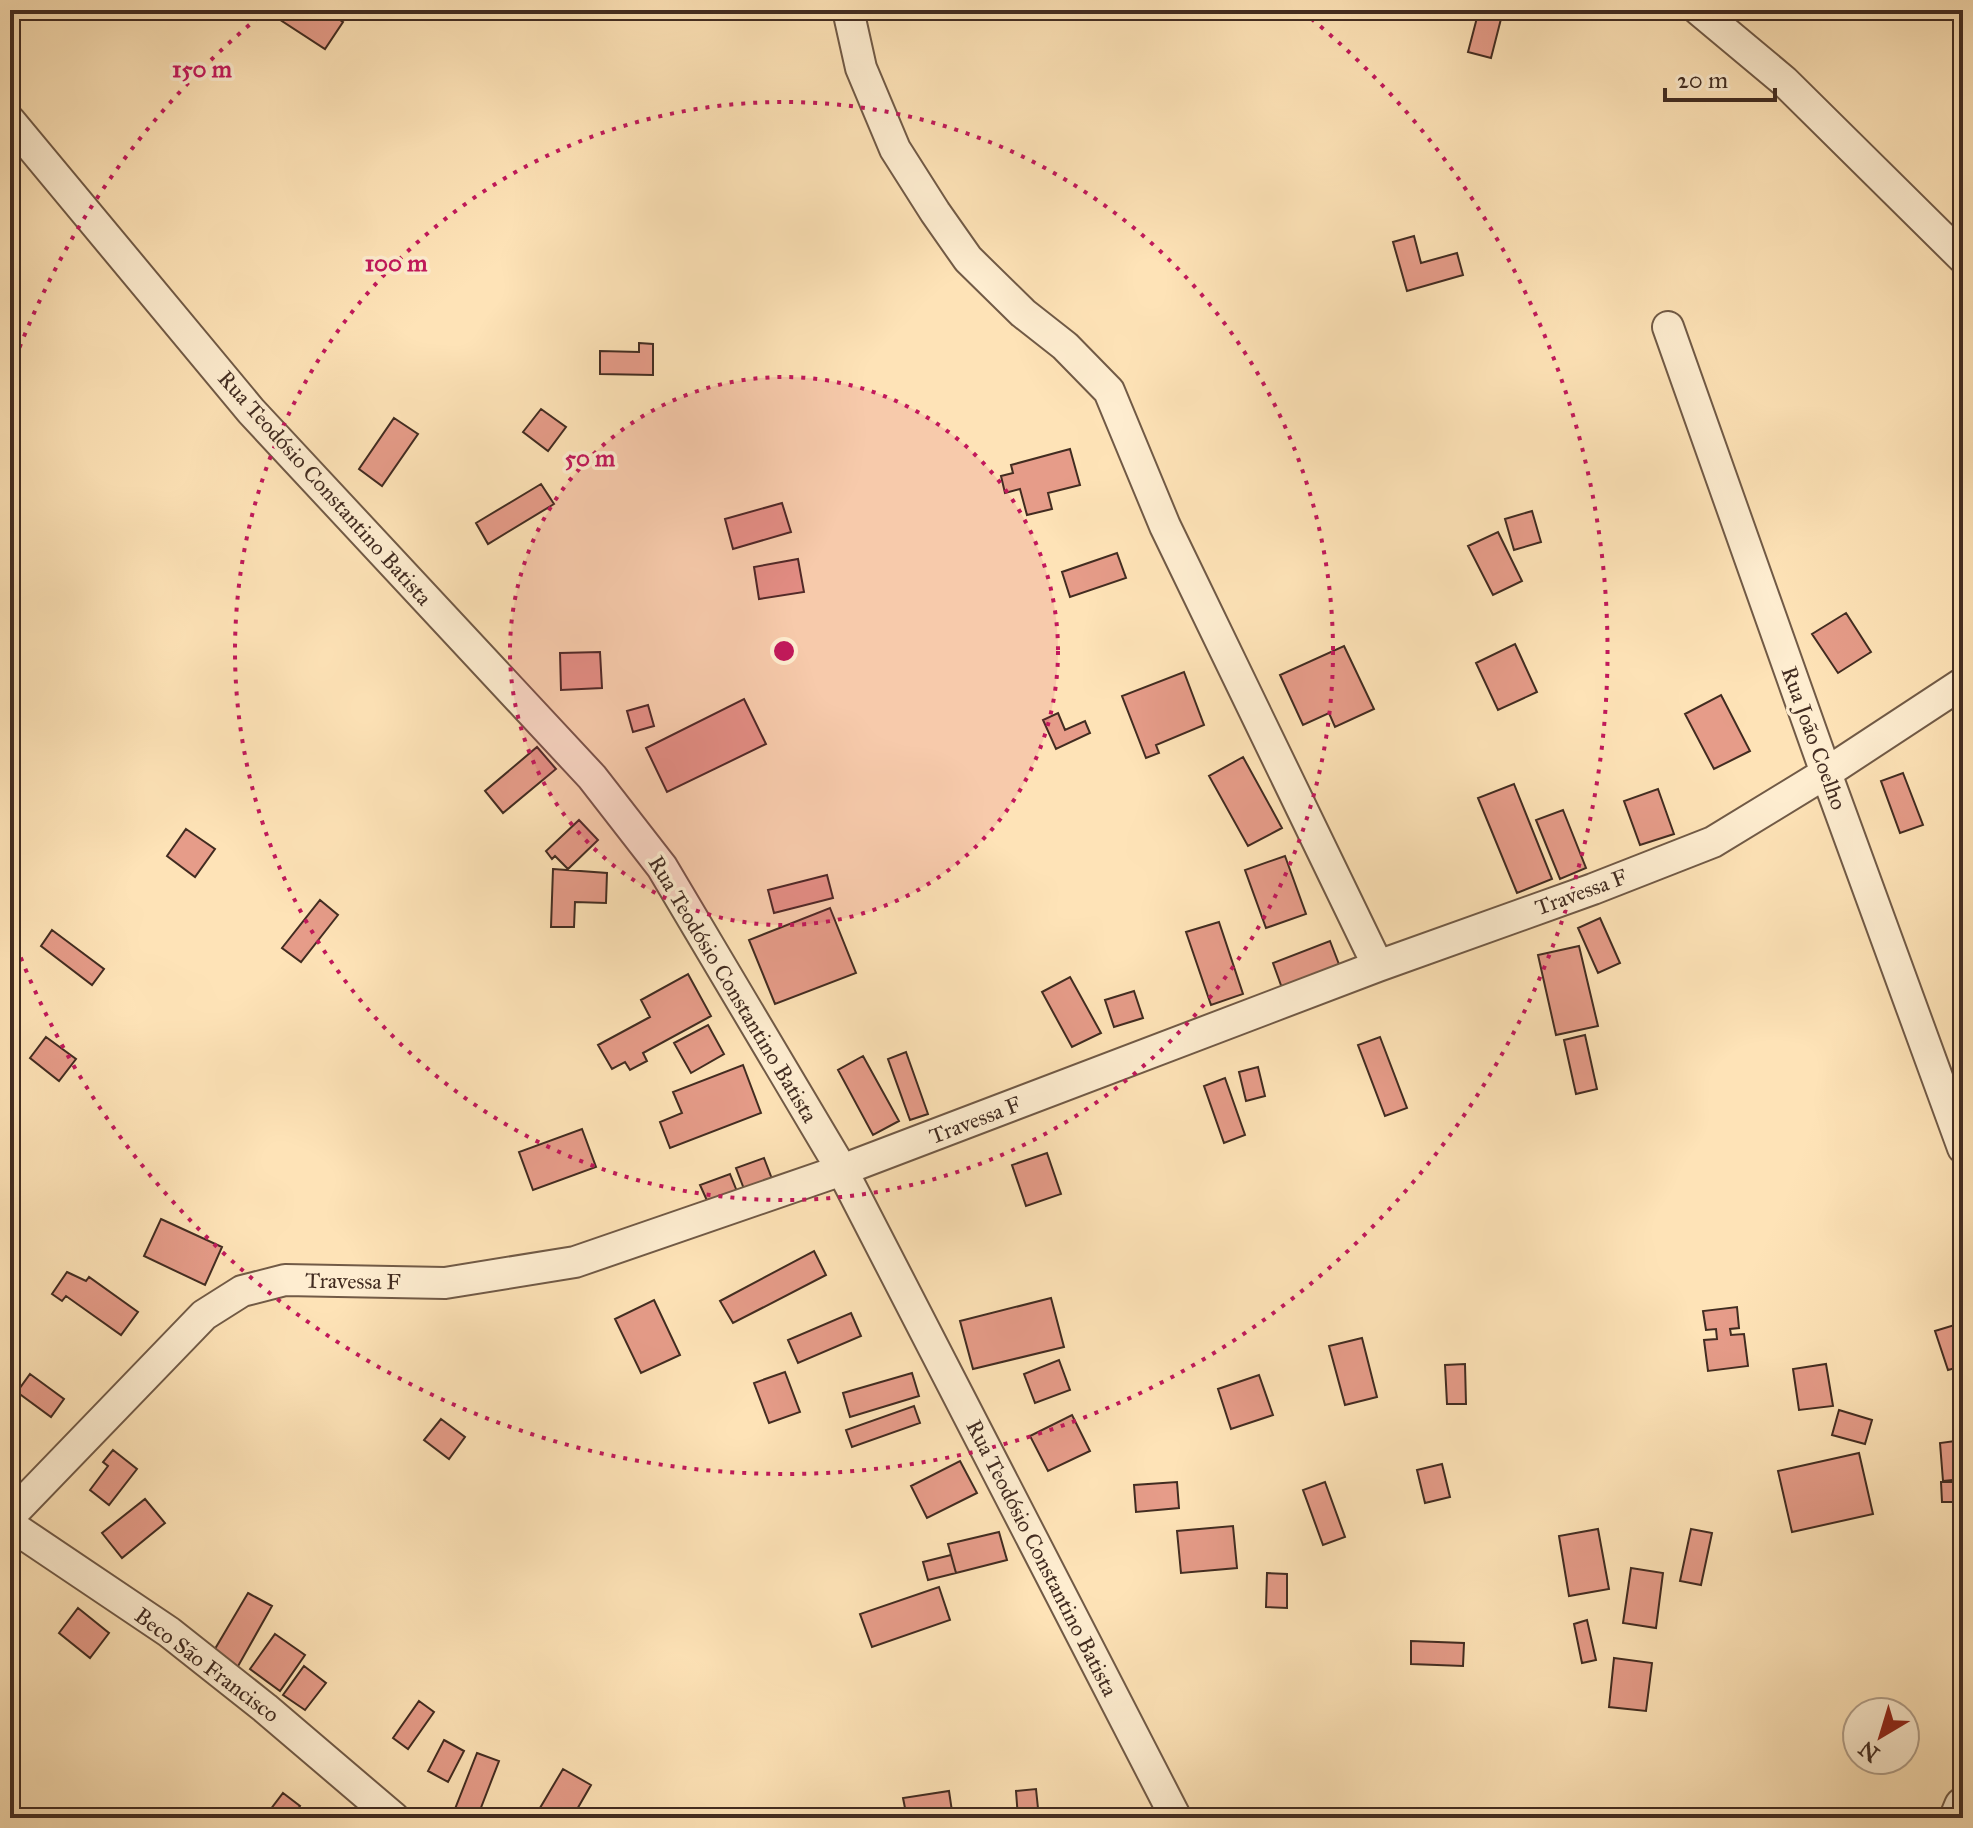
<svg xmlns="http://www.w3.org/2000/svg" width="1973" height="1828" font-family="'IM FELL Great Primer',serif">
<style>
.building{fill:#e69c89;stroke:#422c21;stroke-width:2}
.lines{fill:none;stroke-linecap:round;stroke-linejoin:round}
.minor-casing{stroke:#715a46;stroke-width:34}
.tertiary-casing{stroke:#715a46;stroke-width:40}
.minor{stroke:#feedd0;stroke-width:30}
.tertiary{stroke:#feedd0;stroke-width:36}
.ring{fill:none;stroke:#c2185b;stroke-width:4;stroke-dasharray:4 8}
.labels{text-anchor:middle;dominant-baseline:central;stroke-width:7;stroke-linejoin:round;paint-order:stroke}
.street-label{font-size:22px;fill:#422c21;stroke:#feedd0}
.centre{fill:#c2185b;stroke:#feedd0;stroke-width:4}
.ring-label{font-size:24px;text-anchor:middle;font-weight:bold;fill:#c2185b;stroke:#feedd0;stroke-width:7;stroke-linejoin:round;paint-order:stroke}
</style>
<rect width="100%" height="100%" fill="#fee3b7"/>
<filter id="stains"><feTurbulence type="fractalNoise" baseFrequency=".0025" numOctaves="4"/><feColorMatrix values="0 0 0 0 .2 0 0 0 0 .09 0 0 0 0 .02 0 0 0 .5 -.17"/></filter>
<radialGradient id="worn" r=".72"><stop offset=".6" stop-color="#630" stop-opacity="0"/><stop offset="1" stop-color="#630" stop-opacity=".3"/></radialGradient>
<path class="building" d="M 265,10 L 324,10 L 343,22 L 325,49 Z
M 1479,10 L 1502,15 L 1491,58 L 1468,52 Z
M 1414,236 L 1421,263 L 1457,253 L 1463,275 L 1407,291 L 1393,242 Z
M 639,343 L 653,344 L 653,375 L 600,374 L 600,351 L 639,352 Z
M 541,409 L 566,427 L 548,451 L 523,432 Z
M 394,418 L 418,434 L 382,486 L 359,469 Z
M 1070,449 L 1080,485 L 1048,493 L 1052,509 L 1027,515 L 1020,489 L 1005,493 L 1001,476 L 1013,473 L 1011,465 Z
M 541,484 L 554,504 L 488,544 L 476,523 Z
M 782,503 L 791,532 L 733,549 L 725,519 Z
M 1532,511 L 1541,542 L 1514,550 L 1505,519 Z
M 1498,532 L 1522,581 L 1493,595 L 1468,546 Z
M 1117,553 L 1126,578 L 1070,597 L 1062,572 Z
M 798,559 L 804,592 L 759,599 L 754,567 Z
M 1846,613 L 1871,652 L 1838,673 L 1812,634 Z
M 1515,644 L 1537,692 L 1498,710 L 1476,663 Z
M 1344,646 L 1374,709 L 1335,727 L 1329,713 L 1303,725 L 1280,675 Z
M 600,652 L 602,688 L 561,690 L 560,653 Z
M 1184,672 L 1204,725 L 1156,745 L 1159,753 L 1146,758 L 1122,696 Z
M 1721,695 L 1750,751 L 1714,769 L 1685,714 Z
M 744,699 L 766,744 L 667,792 L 646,748 Z
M 648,705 L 654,726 L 633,732 L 627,711 Z
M 1058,713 L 1065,730 L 1085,721 L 1090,733 L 1056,749 L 1043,720 Z
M 537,747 L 556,769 L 503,813 L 485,791 Z
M 1243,757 L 1282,828 L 1248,846 L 1209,776 Z
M 1903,773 L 1923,825 L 1900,833 L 1881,781 Z
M 1514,784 L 1552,879 L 1517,893 L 1478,798 Z
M 1658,789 L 1674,834 L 1640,845 L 1624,801 Z
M 1563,810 L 1586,868 L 1560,879 L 1536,820 Z
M 579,820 L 598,840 L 568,869 L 555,856 L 552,859 L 546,851 Z
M 186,829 L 215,849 L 195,877 L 167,856 Z
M 1285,856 L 1306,914 L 1266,928 L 1245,870 Z
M 553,869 L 607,873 L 606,903 L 575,902 L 574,927 L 551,927 Z
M 827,875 L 833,898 L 774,913 L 768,890 Z
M 320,900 L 338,915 L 301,962 L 282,948 Z
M 830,908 L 856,973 L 775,1004 L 749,940 Z
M 1600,918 L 1620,963 L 1598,973 L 1578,928 Z
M 1219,922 L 1243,994 L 1211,1005 L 1186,932 Z
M 52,930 L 104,969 L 92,985 L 41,946 Z
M 1330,941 L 1340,967 L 1282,988 L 1273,963 Z
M 1579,946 L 1598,1026 L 1556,1035 L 1538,955 Z
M 688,974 L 711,1016 L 643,1053 L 647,1061 L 630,1070 L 625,1062 L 612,1069 L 598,1045 L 650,1017 L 641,1000 Z
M 1070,977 L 1101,1033 L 1072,1047 L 1042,992 Z
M 1134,991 L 1143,1018 L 1114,1027 L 1105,1000 Z
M 708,1025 L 724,1054 L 691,1073 L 674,1043 Z
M 1585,1035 L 1597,1089 L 1576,1094 L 1564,1040 Z
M 46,1037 L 76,1059 L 59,1081 L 30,1058 Z
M 1380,1037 L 1407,1108 L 1385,1116 L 1358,1045 Z
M 906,1052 L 928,1114 L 910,1120 L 888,1059 Z
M 863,1056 L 899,1121 L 873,1135 L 838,1070 Z
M 743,1065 L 761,1113 L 670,1148 L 660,1122 L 682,1113 L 673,1092 Z
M 1258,1067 L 1265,1096 L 1246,1101 L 1239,1072 Z
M 1225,1078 L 1245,1135 L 1224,1143 L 1204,1086 Z
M 582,1129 L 596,1167 L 533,1190 L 519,1152 Z
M 1047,1153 L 1061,1194 L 1026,1206 L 1012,1165 Z
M 764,1158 L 772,1179 L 744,1189 L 736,1168 Z
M 730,1174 L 738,1194 L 709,1205 L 700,1185 Z
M 161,1219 L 222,1247 L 205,1285 L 144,1256 Z
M 814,1251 L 826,1275 L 733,1323 L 720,1301 Z
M 67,1272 L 86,1281 L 89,1277 L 138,1312 L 121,1335 L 66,1296 L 62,1301 L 52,1294 Z
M 1051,1298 L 1064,1347 L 973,1369 L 960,1321 Z
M 654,1300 L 680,1355 L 641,1373 L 615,1319 Z
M 1737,1307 L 1739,1328 L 1730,1329 L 1731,1335 L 1744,1334 L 1748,1366 L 1708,1371 L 1704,1340 L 1717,1339 L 1716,1329 L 1706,1330 L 1703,1311 Z
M 851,1313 L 861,1336 L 798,1363 L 788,1340 Z
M 1961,1323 L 1963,1366 L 1948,1370 L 1935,1331 Z
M 1362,1338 L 1377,1397 L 1345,1405 L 1329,1346 Z
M 1059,1360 L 1070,1390 L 1035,1403 L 1024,1374 Z
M 1465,1364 L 1466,1404 L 1447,1404 L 1445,1365 Z
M 1826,1364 L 1833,1406 L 1799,1410 L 1793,1369 Z
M 785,1372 L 800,1412 L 769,1423 L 754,1383 Z
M 912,1373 L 919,1396 L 850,1417 L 843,1393 Z
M 30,1374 L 64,1399 L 51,1417 L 17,1392 Z
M 1259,1375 L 1273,1415 L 1231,1429 L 1218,1389 Z
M 914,1406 L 920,1423 L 852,1447 L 846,1430 Z
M 1839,1410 L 1872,1420 L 1865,1444 L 1832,1435 Z
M 1072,1415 L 1090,1451 L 1048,1471 L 1030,1436 Z
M 441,1419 L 465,1437 L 449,1459 L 424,1440 Z
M 1963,1440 L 1963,1479 L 1943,1481 L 1940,1443 Z
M 113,1450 L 137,1469 L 109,1505 L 90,1490 L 108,1466 L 103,1462 Z
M 1859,1453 L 1873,1514 L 1792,1532 L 1778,1471 Z
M 960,1461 L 977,1493 L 927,1518 L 911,1486 Z
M 1442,1464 L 1450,1497 L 1425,1503 L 1417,1470 Z
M 1177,1482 L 1179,1508 L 1136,1512 L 1134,1485 Z
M 1325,1482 L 1345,1537 L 1323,1545 L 1303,1490 Z
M 1941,1482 L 1963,1482 L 1963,1502 L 1942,1502 Z
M 145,1499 L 165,1523 L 122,1558 L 102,1533 Z
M 1233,1526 L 1237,1568 L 1181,1573 L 1177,1531 Z
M 1598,1529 L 1609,1589 L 1569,1596 L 1559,1536 Z
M 1691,1529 L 1712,1533 L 1701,1585 L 1680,1581 Z
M 999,1532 L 1007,1560 L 956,1573 L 948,1544 Z
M 951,1555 L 956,1573 L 928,1580 L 923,1562 Z
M 1631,1568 L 1663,1573 L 1656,1628 L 1623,1623 Z
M 1267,1573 L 1287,1574 L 1287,1608 L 1266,1607 Z
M 939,1587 L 950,1620 L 872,1647 L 860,1614 Z
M 248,1593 L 272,1606 L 237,1668 L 212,1654 Z
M 78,1608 L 109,1633 L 90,1658 L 59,1633 Z
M 1587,1620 L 1596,1660 L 1582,1663 L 1574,1624 Z
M 275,1634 L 305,1655 L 280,1691 L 250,1669 Z
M 1411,1641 L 1464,1643 L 1463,1666 L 1411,1664 Z
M 1614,1658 L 1652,1663 L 1646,1711 L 1609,1707 Z
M 304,1666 L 326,1683 L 305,1710 L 283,1695 Z
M 419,1701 L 434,1712 L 408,1749 L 393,1738 Z
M 444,1740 L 464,1751 L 448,1782 L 428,1771 Z
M 477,1753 L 499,1761 L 477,1818 L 455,1809 Z
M 563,1769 L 591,1785 L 572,1818 L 557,1818 L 540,1808 Z
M 1036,1789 L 1039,1818 L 1018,1818 L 1016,1791 Z
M 949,1791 L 953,1818 L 907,1818 L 903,1798 Z
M 283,1793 L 300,1806 L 291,1818 L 264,1818 Z
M 859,1810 L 893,1811 L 893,1818 L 858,1818 Z"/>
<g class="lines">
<g class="minor-casing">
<path id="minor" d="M 848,10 L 861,68 L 895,149 L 935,212 L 968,259 L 1023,313 L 1065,346 L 1109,391 L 1165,526 L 1378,966
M 1699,10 L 1784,81 L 1963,258
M 10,121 L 251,411 L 592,777 L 662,867 L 842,1170 L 1176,1818
M 1668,327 L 1826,773 L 1963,1148
M 10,1516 L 204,1315 L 242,1291 L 285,1280 L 445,1283 L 575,1262 L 842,1170 L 1378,966 L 1593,889 L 1713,842 L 1826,773 L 1963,683
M 10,1525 L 169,1632 L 265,1708 L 394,1818"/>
</g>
<g class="tertiary-casing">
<path id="tertiary" d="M 1958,1818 L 1963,1806"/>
</g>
<use href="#minor" class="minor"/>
<use href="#tertiary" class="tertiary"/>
</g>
<circle cx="784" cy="651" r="274" fill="#c2185b" fill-opacity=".12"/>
<g class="ring">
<circle cx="784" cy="651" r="274"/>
<circle cx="784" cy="651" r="549"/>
<path d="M11 370A823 823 0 0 1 266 11M1302 11A823 823 0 1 1 11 932"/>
</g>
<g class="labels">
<g class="street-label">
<text transform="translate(325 488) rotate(48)">Rua Teodósio Constantino Batista</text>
<text transform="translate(1814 738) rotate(70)">Rua João Coelho</text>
<text transform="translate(1581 892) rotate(-20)">Travessa F</text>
<text transform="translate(733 989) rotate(59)">Rua Teodósio Constantino Batista</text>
<text transform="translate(975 1120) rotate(-21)">Travessa F</text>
<text transform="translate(353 1281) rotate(1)">Travessa F</text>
<text transform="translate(1042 1558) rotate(63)">Rua Teodósio Constantino Batista</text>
<text transform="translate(207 1665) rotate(37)">Beco São Francisco</text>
</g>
</g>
<circle cx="784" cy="651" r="12" class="centre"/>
<g class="ring-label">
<text x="202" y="77">150 m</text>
<text x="396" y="271">100 m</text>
<text x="590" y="466">50 m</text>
</g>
<rect width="1973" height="1828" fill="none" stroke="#fee3b7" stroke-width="40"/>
<rect x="12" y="12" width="1949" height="1804" fill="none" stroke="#422c21" stroke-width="4"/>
<rect x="20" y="20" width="1933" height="1788" fill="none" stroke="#422c21" stroke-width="2"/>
<g transform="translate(1881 1736) rotate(218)"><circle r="38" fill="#feedd0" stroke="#b3a08a" stroke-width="2"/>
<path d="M0-6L14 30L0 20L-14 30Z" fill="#8f2418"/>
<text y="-12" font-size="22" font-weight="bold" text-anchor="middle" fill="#422c21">N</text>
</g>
<path d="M1665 88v12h110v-12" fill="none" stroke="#422c21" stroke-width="4"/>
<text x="1677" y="88" font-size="24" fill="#422c21" stroke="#feedd0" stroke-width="6" paint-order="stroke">20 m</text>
<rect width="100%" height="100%" filter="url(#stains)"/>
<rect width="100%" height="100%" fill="url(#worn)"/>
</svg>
